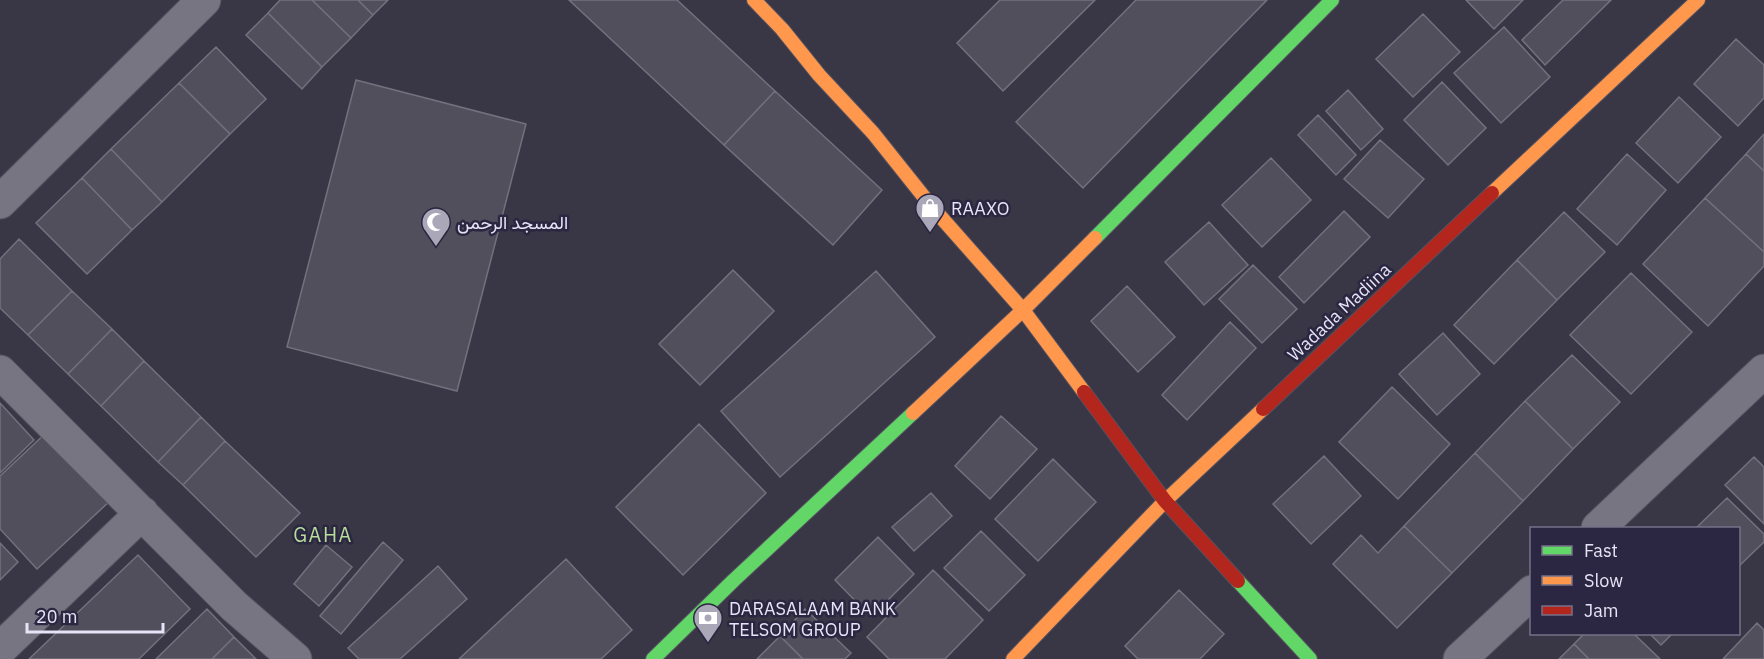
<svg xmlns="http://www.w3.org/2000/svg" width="1764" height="659" font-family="'IBM Plex Sans',Vazirmatn,sans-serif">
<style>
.building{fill:#514f5c;stroke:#73717e;stroke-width:1.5}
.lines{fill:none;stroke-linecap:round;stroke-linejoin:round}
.street-casing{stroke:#555260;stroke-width:35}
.fast-casing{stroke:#555260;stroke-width:16}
.slow-casing{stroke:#555260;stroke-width:16}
.jam-casing{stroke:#555260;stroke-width:16}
.street{stroke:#777581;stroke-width:33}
.fast{stroke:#63d668;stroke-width:14}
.slow{stroke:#ff974d;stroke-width:14}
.jam{stroke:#b3261e;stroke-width:14}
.labels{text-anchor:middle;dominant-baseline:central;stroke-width:5;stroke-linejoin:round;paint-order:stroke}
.poi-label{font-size:18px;fill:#e6e4f6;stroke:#2b2641;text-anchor:start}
.street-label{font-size:18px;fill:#e6e4f6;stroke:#2b2641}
.neighbourhood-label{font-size:20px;letter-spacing:1.5px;fill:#b7de99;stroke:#2b2641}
</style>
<rect width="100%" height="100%" fill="#393645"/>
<path class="building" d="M 280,0 L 312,0 L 351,38 L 322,67 L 268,13 Z
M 312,0 L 358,0 L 373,15 L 351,38 Z
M 358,0 L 388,0 L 373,15 Z
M 569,0 L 677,0 L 775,91 L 724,145 Z
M 1000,0 L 1095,0 L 1003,91 L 957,43 Z
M 1136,0 L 1267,0 L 1083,188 L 1016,122 Z
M 1466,0 L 1523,0 L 1494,29 Z
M 1563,0 L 1611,0 L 1545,65 L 1522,40 Z
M 268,13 L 322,67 L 302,89 L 246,35 Z
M 1423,14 L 1460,52 L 1413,97 L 1376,59 Z
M 1504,27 L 1550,77 L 1501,123 L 1454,73 Z
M 1736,39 L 1764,65 L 1764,98 L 1738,126 L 1694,84 Z
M 216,47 L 266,99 L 230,134 L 179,83 Z
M 356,80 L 526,124 L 457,391 L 287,347 Z
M 1442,82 L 1486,128 L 1448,165 L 1404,120 Z
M 179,83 L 230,134 L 162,202 L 111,149 Z
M 1348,90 L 1383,129 L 1361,150 L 1326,111 Z
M 775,91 L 882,190 L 833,245 L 724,145 Z
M 1679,97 L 1721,137 L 1678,183 L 1636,143 Z
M 1318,115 L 1356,155 L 1336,175 L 1298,135 Z
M 1764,134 L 1764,171 L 1746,154 Z
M 1380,140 L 1424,179 L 1388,218 L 1344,179 Z
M 111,149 L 162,202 L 132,230 L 82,178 Z
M 1627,154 L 1666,190 L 1617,245 L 1577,209 Z
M 1746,154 L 1764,171 L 1764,252 L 1705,198 Z
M 1271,158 L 1311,200 L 1262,247 L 1222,205 Z
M 82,178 L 132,230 L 87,274 L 36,223 Z
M 1705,198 L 1764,252 L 1764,266 L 1708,326 L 1643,264 Z
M 1344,211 L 1370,237 L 1304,303 L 1279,277 Z
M 1564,212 L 1605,252 L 1557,300 L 1517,260 Z
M 1209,222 L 1248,265 L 1204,305 L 1165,262 Z
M 19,239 L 72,291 L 28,335 L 0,308 L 0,259 Z
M 1517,260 L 1557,300 L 1494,364 L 1454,325 Z
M 1253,265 L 1297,309 L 1262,343 L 1219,299 Z
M 733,270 L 774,311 L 700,385 L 659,344 Z
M 876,271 L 935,337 L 780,477 L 721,411 Z
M 1631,273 L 1692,332 L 1631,394 L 1570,335 Z
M 1127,286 L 1175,337 L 1138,372 L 1091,321 Z
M 72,291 L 112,329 L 68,374 L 28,335 Z
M 1230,322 L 1256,348 L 1187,420 L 1162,395 Z
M 112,329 L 144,361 L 101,406 L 68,374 Z
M 1443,333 L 1480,374 L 1437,415 L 1399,374 Z
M 1572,355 L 1620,402 L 1573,449 L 1525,401 Z
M 144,361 L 201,417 L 158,462 L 101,406 Z
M 1392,387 L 1450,444 L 1398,499 L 1339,442 Z
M 1525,401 L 1573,449 L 1523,501 L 1475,453 Z
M 0,403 L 34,440 L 0,473 Z
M 1001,416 L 1037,449 L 990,499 L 955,466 Z
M 201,417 L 225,441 L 183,485 L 158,462 Z
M 699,424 L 766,493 L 683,575 L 616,507 Z
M 49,430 L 112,499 L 37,569 L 0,529 L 0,476 Z
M 225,441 L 300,513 L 256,557 L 183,485 Z
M 1475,453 L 1523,501 L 1452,573 L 1404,526 Z
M 1324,456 L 1361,496 L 1311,544 L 1273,504 Z
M 1754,457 L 1764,467 L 1764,524 L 1725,485 Z
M 1053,459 L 1096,502 L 1038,561 L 995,519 Z
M 931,493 L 952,516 L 914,551 L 892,527 Z
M 1727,498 L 1764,534 L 1764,542 L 1738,567 L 1738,528 L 1696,528 Z
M 1404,526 L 1452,573 L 1397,628 L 1333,564 L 1361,535 L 1378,553 Z
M 981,531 L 1025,575 L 989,611 L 944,568 Z
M 878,537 L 914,574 L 871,617 L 835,580 Z
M 383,542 L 403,560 L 341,634 L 320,616 Z
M 0,543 L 18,562 L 0,580 Z
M 326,545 L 352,567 L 319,606 L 294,584 Z
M 138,555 L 190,609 L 139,659 L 29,659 Z
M 566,559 L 632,630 L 601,659 L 459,659 Z
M 438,566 L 467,599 L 400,659 L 359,659 L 348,648 Z
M 933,570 L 983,620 L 945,659 L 889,659 L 867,637 Z
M 1179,590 L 1224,634 L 1200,659 L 1138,659 L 1125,646 Z
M 207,609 L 234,637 L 212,659 L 156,659 Z
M 805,609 L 851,653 L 845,659 L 803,659 L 780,636 Z
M 1757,623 L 1764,630 L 1764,659 L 1723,659 Z
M 1584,634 L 1634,634 L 1660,659 L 1589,659 L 1574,644 Z
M 1650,634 L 1672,634 L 1661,645 Z
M 780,636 L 803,659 L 757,659 Z
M 234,637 L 256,659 L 212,659 Z
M 1574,644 L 1589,659 L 1559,659 Z"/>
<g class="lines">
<g class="street-casing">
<path id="street" d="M 0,202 L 204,0
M 0,372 L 234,606 L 295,659
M 1598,528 L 1764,371
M 0,649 L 142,513
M 1460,659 L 1532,592"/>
</g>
<g class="fast-casing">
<path id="fast" d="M 1095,238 L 1332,0
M 1238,581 L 1310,659
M 653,659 L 734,580 L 913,413"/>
</g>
<g class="slow-casing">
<path id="slow" d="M 754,0 L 782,29 L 819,75 L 873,133 L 932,207 L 1023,310 L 1084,392
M 1492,193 L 1698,0
M 913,413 L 1023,310 L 1095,238
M 1013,659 L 1165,501 L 1263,409"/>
</g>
<g class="jam-casing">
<path id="jam" d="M 1084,392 L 1165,501 L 1238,581
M 1263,409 L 1492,193"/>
</g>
<use href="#street" class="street"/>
<use href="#fast" class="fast"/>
<use href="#slow" class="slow"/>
<use href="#jam" class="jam"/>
</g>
<defs>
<g id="shop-pin" transform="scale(1.5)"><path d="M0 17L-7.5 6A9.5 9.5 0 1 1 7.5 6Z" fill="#a9a7b8" stroke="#2b2641"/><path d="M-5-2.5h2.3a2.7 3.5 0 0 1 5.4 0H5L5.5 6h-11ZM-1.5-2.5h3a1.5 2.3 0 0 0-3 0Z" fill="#fff"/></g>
<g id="mosque-pin" transform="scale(1.5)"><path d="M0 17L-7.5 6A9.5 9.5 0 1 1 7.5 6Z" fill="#a9a7b8" stroke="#2b2641"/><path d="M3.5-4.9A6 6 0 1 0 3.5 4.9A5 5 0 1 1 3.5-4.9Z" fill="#fff"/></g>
<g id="bank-pin" transform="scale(1.5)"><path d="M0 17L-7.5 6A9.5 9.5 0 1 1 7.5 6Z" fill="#a9a7b8" stroke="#2b2641"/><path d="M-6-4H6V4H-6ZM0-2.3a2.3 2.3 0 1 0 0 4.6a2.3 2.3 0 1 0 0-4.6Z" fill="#fff"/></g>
</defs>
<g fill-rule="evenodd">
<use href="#shop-pin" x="930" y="208"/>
<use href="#mosque-pin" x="436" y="222"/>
<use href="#bank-pin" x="708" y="618"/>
</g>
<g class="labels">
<g class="poi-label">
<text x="951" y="208">RAAXO</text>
<text x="457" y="222">المسجد الرحمن</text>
<text x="729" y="608">DARASALAAM BANK<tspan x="729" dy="21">TELSOM GROUP</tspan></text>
</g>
<g class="street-label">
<text transform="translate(1339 312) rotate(-43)">Wadada Madiina</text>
</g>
<g class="neighbourhood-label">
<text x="323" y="534">GAHA</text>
</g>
</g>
<rect x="1530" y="527" width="210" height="108" fill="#2b2641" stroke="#767289" stroke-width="1.5"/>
<rect x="1542" y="546" width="30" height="9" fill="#63d668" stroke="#767289" stroke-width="1.5"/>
<text x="1584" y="557" font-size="18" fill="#e6e4f6">Fast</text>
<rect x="1542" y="576" width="30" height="9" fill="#ff974d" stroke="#767289" stroke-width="1.5"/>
<text x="1584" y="587" font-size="18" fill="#e6e4f6">Slow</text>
<rect x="1542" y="606" width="30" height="9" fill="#b3261e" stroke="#767289" stroke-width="1.5"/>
<text x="1584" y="617" font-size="18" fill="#e6e4f6">Jam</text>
<path d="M27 623v9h136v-9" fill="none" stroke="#e6e4f6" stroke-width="3"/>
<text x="36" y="623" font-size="18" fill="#e6e4f6" stroke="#2b2641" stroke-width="4.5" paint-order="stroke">20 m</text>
</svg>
